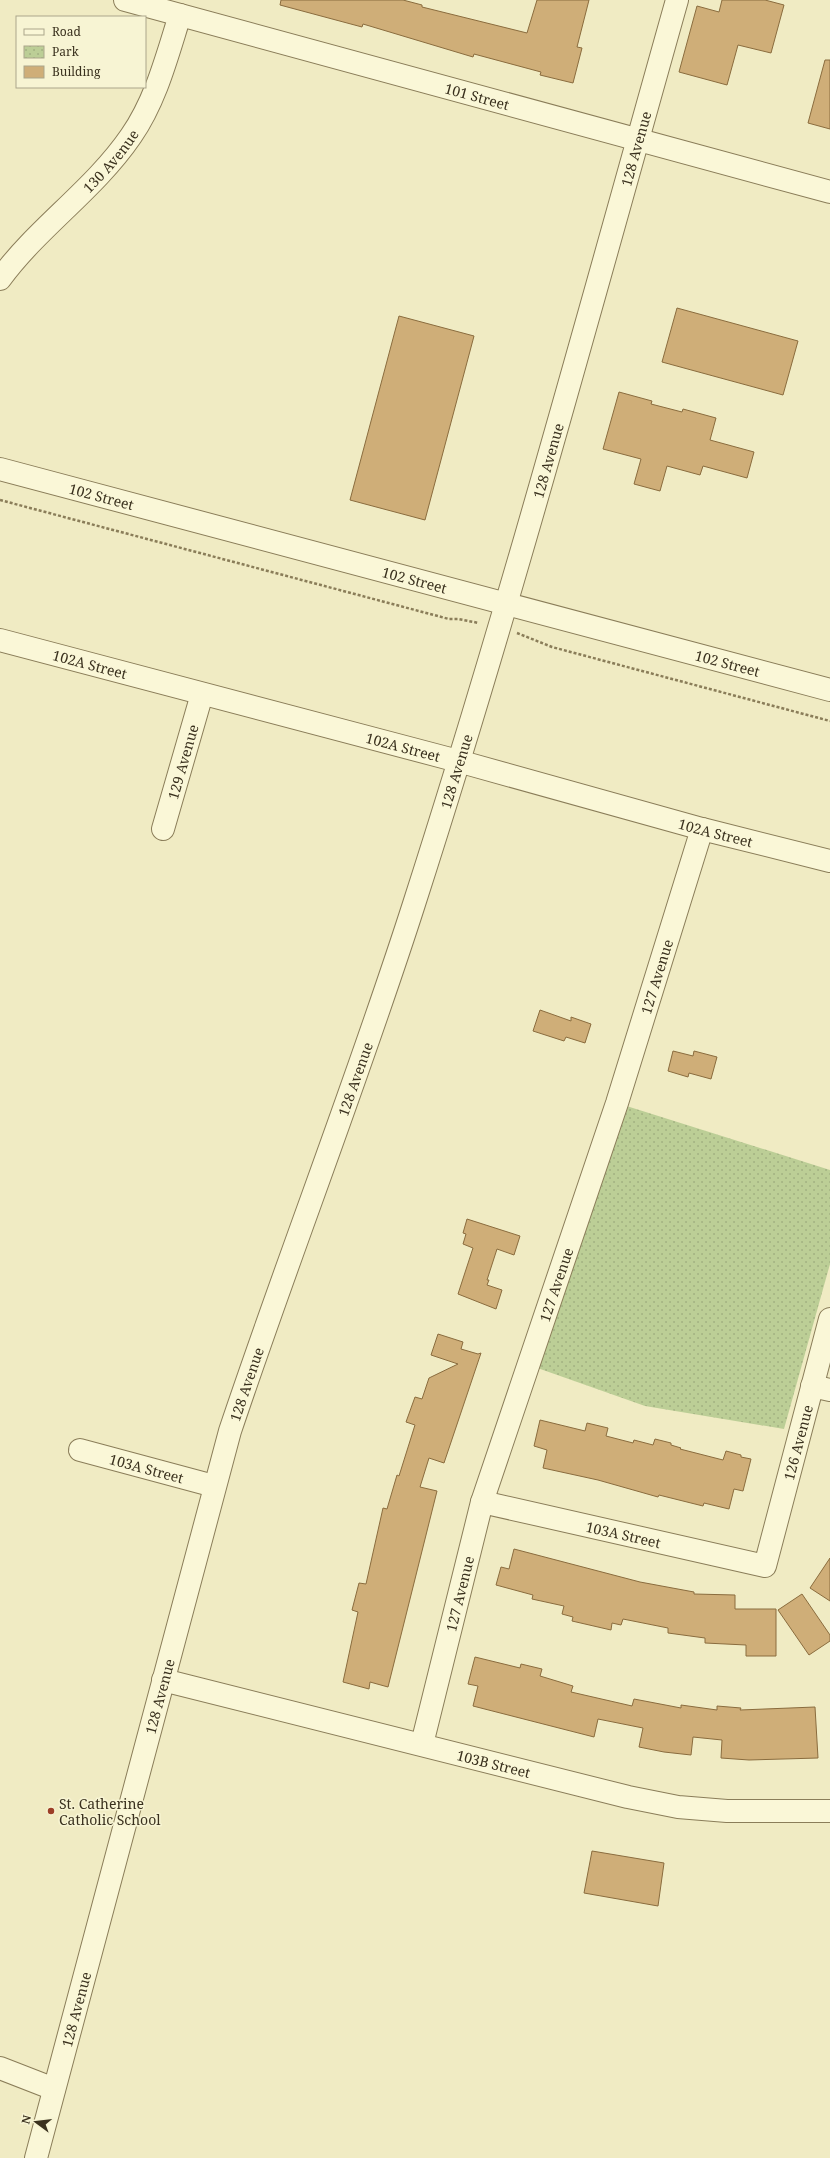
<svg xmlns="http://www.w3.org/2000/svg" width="830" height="2158" font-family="'Noto Serif',serif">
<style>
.park{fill:url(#park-dots)}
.building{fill:#cfae78;stroke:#8a6c3e}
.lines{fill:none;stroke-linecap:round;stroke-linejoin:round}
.minor-casing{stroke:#8a7d59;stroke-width:24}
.path{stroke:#8a7d59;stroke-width:2.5;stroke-dasharray:3 2;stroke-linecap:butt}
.minor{stroke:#faf7d7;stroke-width:22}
.poi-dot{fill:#9c3e27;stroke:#f7f4d3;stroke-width:1.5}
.labels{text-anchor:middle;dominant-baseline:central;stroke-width:3;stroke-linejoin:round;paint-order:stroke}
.street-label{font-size:14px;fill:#3a311e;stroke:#f7f4d3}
.poi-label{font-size:14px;fill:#3a311e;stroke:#f7f4d3;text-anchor:start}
</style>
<defs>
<pattern id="park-dots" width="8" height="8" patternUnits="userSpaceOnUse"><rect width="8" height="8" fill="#bcce96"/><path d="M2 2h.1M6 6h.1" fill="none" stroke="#a2b181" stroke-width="1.8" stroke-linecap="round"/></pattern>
</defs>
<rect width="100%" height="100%" fill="#f0ebc3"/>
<path class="park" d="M 617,1103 L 830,1170 L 830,1264 L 784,1429 L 645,1406 L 529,1365 Z"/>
<path class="building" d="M 281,0 L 403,0 L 422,5 L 422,7 L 527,33 L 537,0 L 589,0 L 577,47 L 582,48 L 573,83 L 540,75 L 541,72 L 474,54 L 473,57 L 363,24 L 362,27 L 280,5 Z
M 722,0 L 765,0 L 784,5 L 771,53 L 738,45 L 727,85 L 679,72 L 697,6 L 719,12 Z
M 825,60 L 830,60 L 830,129 L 808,123 Z
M 677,308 L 798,341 L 783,395 L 662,362 Z
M 399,316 L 474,336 L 425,520 L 350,500 Z
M 619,392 L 652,401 L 651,404 L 682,412 L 683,409 L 716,418 L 710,440 L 754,452 L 747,478 L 703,466 L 700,475 L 667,466 L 660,491 L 634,484 L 641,459 L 603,449 Z
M 540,1010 L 571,1021 L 571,1017 L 591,1024 L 585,1043 L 566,1037 L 564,1041 L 533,1031 Z
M 673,1051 L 693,1056 L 694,1051 L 717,1057 L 711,1079 L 689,1073 L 688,1077 L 668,1071 Z
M 467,1219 L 520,1236 L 514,1255 L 497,1249 L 487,1280 L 489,1280 L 487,1285 L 502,1290 L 496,1309 L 458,1294 L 473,1248 L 463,1244 L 466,1234 L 463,1233 Z
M 438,1334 L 463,1342 L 461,1349 L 478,1354 L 481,1353 L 444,1463 L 429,1458 L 420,1487 L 437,1491 L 388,1687 L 370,1682 L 369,1689 L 343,1682 L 358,1612 L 352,1610 L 359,1583 L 366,1584 L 383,1508 L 387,1509 L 397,1475 L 399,1476 L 415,1425 L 406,1422 L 415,1397 L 422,1399 L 429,1378 L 458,1364 L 431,1355 Z
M 540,1420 L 585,1431 L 587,1423 L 608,1428 L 606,1436 L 633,1443 L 634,1440 L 653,1445 L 655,1439 L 671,1443 L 671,1445 L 681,1448 L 680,1449 L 723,1460 L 726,1451 L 741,1455 L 741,1457 L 751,1459 L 743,1491 L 734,1489 L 729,1509 L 704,1503 L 703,1506 L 659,1495 L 658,1497 L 598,1480 L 543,1468 L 547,1450 L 534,1446 Z
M 514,1549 L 640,1582 L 694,1592 L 694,1594 L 735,1595 L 735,1609 L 776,1609 L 776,1656 L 746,1656 L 746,1645 L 705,1643 L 705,1638 L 668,1633 L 668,1628 L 623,1619 L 621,1625 L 612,1623 L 611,1630 L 572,1621 L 573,1617 L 562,1614 L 564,1606 L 532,1599 L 533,1595 L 496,1585 L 501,1567 L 509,1569 Z
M 830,1558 L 830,1601 L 810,1588 Z
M 802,1594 L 830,1635 L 830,1641 L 809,1655 L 778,1610 Z
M 475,1657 L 520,1668 L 521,1664 L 542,1669 L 540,1676 L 573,1686 L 571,1692 L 632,1706 L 634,1699 L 681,1708 L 681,1705 L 717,1710 L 717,1706 L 741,1708 L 740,1710 L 815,1707 L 818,1758 L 749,1760 L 721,1758 L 722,1740 L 693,1737 L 691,1755 L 664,1752 L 639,1747 L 643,1728 L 598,1719 L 594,1737 L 473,1706 L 478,1686 L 468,1684 Z
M 592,1851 L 664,1863 L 658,1906 L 584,1893 Z"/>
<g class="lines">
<g class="minor-casing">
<g id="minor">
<path id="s1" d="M 125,0 L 830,192"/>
<path id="s2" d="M 0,279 C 38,227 94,190 131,136 C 156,100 167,56 180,15"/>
<path id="s3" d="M 0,469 L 830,690"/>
<path id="s4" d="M 0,640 L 458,761 L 702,829 L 830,861"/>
<path id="s5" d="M 163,829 L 202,694"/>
<path d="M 812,1386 L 830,1390"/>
<path id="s6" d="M 80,1450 L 214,1486"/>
<path id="s7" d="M 482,1502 L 765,1566 L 830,1319"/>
<path id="s8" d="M 163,1680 L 628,1797 L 678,1807 L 727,1811 L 830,1811"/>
<path id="s9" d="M 422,1744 L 482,1502 L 617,1103 L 702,829"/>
<path d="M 0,2068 L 54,2089"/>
<path id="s10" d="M 36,2158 L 230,1431 C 289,1255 357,1082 414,904 C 510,606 592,302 677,0"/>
</g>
</g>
<path class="path" d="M 0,500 L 449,619 L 458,619 L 479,623
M 517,633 L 552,647 L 830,721"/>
<use href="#minor" class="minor"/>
</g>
<circle class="poi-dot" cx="51" cy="1811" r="4"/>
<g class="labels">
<g class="street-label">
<text stroke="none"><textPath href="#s1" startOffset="365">101 Street</textPath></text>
<text stroke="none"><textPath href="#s10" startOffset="2098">128 Avenue</textPath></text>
<text stroke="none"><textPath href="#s2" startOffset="162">130 Avenue</textPath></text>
<text stroke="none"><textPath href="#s10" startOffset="1774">128 Avenue</textPath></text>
<text stroke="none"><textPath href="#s3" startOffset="105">102 Street</textPath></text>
<text stroke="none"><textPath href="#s3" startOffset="429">102 Street</textPath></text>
<text stroke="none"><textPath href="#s3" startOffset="753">102 Street</textPath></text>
<text stroke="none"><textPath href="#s4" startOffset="93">102A Street</textPath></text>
<text stroke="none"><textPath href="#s4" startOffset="417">102A Street</textPath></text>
<text stroke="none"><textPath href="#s5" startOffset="70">129 Avenue</textPath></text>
<text stroke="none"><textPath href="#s10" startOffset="1450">128 Avenue</textPath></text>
<text stroke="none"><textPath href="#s4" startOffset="741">102A Street</textPath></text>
<text stroke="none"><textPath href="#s9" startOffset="803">127 Avenue</textPath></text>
<text stroke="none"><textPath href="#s10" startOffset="1126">128 Avenue</textPath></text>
<text stroke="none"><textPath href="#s9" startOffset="479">127 Avenue</textPath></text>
<text stroke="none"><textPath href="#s10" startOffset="802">128 Avenue</textPath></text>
<text stroke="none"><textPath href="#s7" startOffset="418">126 Avenue</textPath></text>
<text stroke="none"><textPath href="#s6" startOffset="69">103A Street</textPath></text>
<text stroke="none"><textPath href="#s7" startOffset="145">103A Street</textPath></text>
<text stroke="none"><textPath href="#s9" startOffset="155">127 Avenue</textPath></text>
<text stroke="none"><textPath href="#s10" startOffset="478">128 Avenue</textPath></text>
<text stroke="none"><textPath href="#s8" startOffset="341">103B Street</textPath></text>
<text stroke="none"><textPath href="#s10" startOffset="154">128 Avenue</textPath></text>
</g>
<g class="poi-label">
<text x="59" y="1803">St. Catherine<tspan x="59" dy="16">Catholic School</tspan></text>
</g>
</g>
<rect x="16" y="16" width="130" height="72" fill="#f7f4d3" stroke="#aba68b"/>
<rect x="24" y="29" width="20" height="6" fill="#faf7d7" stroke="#aba68b"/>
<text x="52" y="36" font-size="12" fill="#3a311e">Road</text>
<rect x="24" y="46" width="20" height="12" fill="url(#park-dots)" stroke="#aba68b"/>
<text x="52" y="56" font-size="12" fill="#3a311e">Park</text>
<rect x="24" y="66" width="20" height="12" fill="#cfae78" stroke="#aba68b"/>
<text x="52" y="76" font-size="12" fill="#3a311e">Building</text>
<g transform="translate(36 2122) rotate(285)" stroke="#f7f4d3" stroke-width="3" paint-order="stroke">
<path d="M0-3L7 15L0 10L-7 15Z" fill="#3a311e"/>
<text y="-6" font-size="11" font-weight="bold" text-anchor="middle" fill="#3a311e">N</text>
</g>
</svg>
